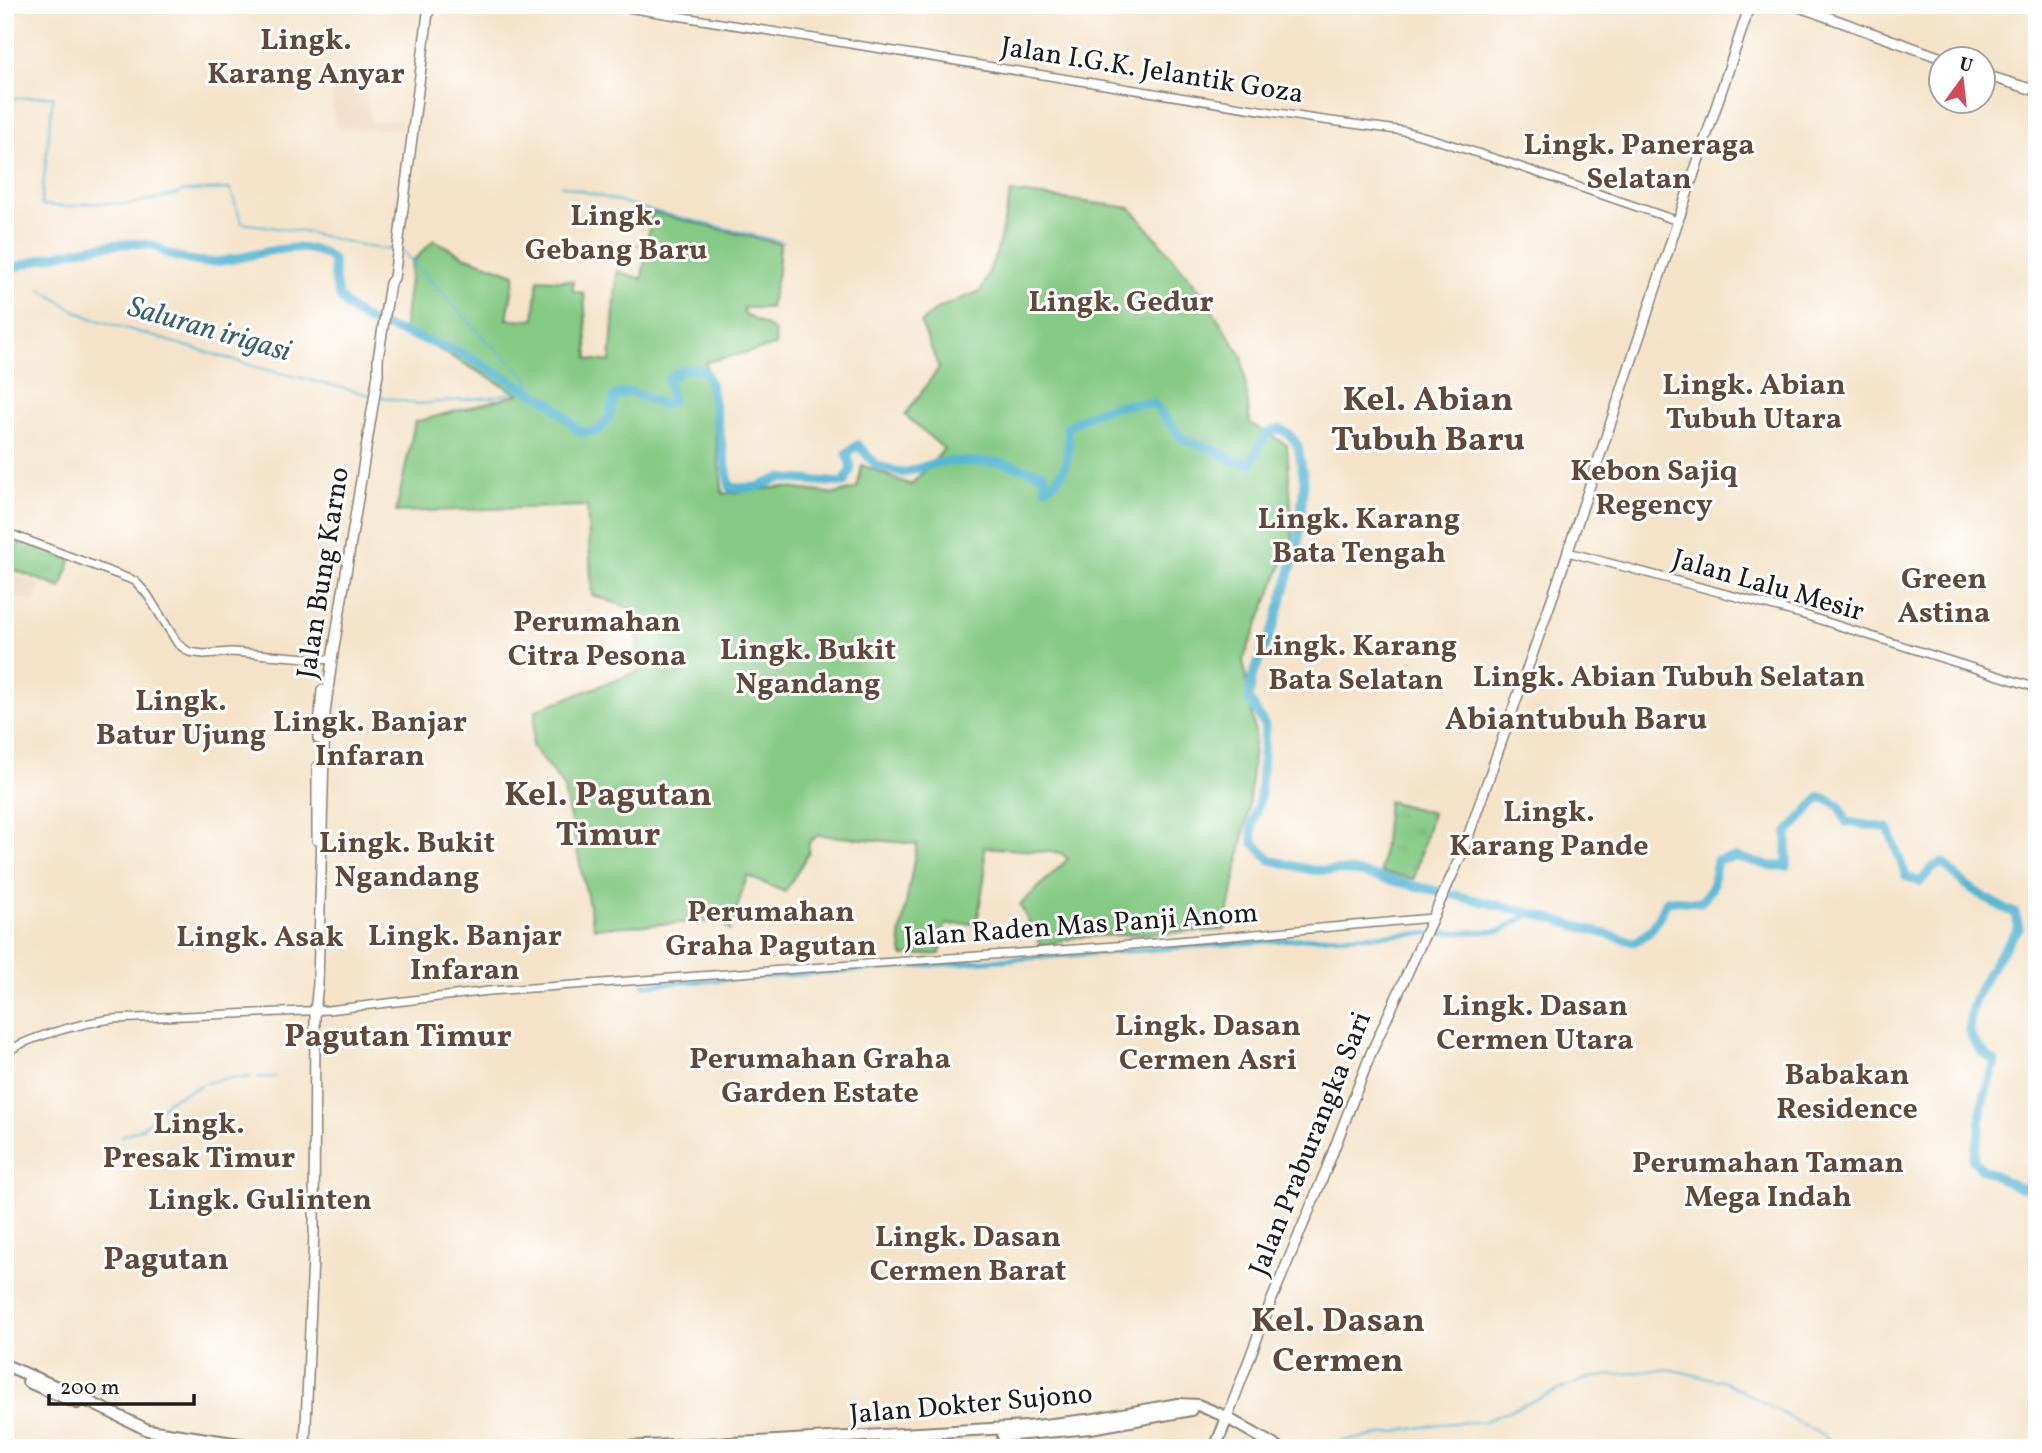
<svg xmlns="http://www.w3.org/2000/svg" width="2042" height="1453" font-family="Vollkorn,serif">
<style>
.built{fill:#efd6bc}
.green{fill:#84c984;stroke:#507250;stroke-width:2}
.park{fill:url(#park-tufts);stroke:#507250;stroke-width:2}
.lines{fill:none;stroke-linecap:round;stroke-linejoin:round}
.stream{stroke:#56b6d4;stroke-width:2}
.canal{stroke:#56b6d4;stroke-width:5}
.river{stroke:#56b6d4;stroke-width:9}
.minor-casing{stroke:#888072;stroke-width:10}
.major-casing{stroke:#888072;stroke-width:12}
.highway-casing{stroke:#888072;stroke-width:14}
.minor{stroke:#fff;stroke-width:7}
.major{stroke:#fff;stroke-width:9}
.highway{stroke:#fff;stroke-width:10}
.labels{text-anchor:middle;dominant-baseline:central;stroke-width:6;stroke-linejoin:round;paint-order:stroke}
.street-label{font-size:28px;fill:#1c1c1c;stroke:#fff}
.neighbourhood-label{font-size:30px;font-weight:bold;fill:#614838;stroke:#fff}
.water-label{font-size:30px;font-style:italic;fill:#36616f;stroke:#fff}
.quarter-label{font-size:32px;font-weight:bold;fill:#614838;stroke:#fff}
.district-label{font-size:35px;font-weight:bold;fill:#614838;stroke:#fff}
</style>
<defs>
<pattern id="park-tufts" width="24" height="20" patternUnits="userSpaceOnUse" patternTransform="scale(1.75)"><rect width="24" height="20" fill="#84c984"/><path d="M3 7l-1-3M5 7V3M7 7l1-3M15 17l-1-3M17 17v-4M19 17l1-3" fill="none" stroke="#71ac71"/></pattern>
</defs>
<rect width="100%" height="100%" fill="#fff"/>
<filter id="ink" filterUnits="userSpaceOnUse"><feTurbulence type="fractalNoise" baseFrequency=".0143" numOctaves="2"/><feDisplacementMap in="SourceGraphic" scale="14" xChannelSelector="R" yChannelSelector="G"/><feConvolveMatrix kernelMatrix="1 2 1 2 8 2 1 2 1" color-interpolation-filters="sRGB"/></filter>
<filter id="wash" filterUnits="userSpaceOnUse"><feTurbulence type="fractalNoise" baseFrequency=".00686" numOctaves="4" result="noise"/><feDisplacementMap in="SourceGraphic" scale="28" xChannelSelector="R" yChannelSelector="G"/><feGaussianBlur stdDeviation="1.57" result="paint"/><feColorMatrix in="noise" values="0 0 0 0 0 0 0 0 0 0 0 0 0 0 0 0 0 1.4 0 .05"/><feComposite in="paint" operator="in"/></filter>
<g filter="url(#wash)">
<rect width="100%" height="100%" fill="#f4e3c9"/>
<path class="built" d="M 362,82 L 372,122 L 402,120 L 401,130 L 335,128 L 331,83 Z
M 9,573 L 40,585 L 35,601 L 13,597 L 10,603 L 5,604 L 5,585 Z"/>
<path class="green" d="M 1011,192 L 1131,208 L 1198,288 L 1242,356 L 1250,423 L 1287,445 L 1293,538 L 1243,660 L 1255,734 L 1248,813 L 1225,930 L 1077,937 L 1041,946 L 1020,905 L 1068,859 L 1061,853 L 984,847 L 985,873 L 977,923 L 945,925 L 940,954 L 903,956 L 900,937 L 917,844 L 818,835 L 809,842 L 809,852 L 785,892 L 747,876 L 730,931 L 719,921 L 594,928 L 563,786 L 532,746 L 536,710 L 639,671 L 635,610 L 592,595 L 587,506 L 396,512 L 415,422 L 519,394 L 434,347 L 403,335 L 412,262 L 434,240 L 464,256 L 515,274 L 507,319 L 534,320 L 538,279 L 573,281 L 573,291 L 584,293 L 588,359 L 610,362 L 617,271 L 642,279 L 652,212 L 780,244 L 778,272 L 770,308 L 743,308 L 744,314 L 774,330 L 776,346 L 706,362 L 723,494 L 782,487 L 835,494 L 857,488 L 862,465 L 911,485 L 944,449 L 905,415 L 939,368 L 921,323 L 938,308 L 981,291 L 997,251 Z"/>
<path class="park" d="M 20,540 L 71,560 L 61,588 L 9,568 Z
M 1388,801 L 1432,813 L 1414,879 L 1381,872 Z"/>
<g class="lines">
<path class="stream" d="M 5,99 L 53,96 L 41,205 L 68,207 L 90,203 L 130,204 L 175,195 L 184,191 L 230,189 L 242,223 L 305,232 L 373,248 L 395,249
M 561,185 L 649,210 L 783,242
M 626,245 L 643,245 L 709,259
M 401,249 L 486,340 L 528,378 L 532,391
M 41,289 L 72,309 L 91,318 L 260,368 L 371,395
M 377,396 L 417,404 L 491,397 L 510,393 L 519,386
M 258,1077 L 275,1077
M 206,1083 L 227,1078 L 251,1077
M 122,1136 L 142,1128 L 169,1100 L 202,1085
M 1292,1448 L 1356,1439 L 1440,1424 L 1485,1421 L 1588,1378 L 1668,1369 L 1726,1382 L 1845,1448"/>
<path class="canal" d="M 644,985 L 1327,937 L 1501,931 L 1531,913"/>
<path class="river" d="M 5,271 C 42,257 114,238 152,245 C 157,246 162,251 166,253 C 181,259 198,263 214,262 C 249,260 302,233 333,260 C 336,297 338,304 371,322 L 457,351 L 550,402 L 580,432 L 598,431 L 609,417 L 615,395 L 631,392 L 663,405 L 672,401 L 668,380 C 679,369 690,366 705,371 L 711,386 L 730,488 L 757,487 L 780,478 L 844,483 L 851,468 L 847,453 L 858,445 L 876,465 L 903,473 L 939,462 L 999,462 L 1044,474 L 1046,488 C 1069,474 1070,452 1067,427 C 1099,408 1117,402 1154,404 L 1185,441 L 1214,449 L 1233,461 L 1251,463 L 1267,433 L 1280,429 L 1290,435 L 1298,446 L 1304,480 L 1298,545 L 1275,623 L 1252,677 L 1249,699 L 1265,726 L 1260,797 L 1252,825 L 1253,842 L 1271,860 L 1311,870 L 1351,871 L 1531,913 L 1634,942 C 1653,933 1659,919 1667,900 L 1701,902 L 1712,888 L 1717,860 L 1736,857 L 1769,866 L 1787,866 L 1787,833 L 1820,797 C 1837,801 1842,807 1846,822 L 1888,828 L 1906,876 L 1920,882 L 1933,867 L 1943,863 C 1964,886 1986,901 2015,913 L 2019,928 C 2000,953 1956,1011 1974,1042 C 1979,1050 1989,1056 1995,1062 L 1981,1107 L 1980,1131 L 1973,1160 L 1981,1168 L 2019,1188 L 2037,1187"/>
</g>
</g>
<g filter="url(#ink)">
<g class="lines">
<g class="minor-casing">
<path id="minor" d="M 609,5 L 1309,118 L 1405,131 L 1430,138 L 1509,163 L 1678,221
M 5,532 L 135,581 L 147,594 L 178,644 L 189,652 L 204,654 L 232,652 L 332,660
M 1568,552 L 1801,614 L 2037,688
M 5,1055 C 19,1038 89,1022 112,1019 L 328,1010 L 489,991 L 1144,944 L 1432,918
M 184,1448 L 186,1436"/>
</g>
<g class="major-casing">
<path id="major" d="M 1794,5 L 1947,60
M 1982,74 L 2037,91
M 318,739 L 322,690
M 317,840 L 317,767
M 1227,1418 L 1270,1304 L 1326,1170 L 1371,1053 L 1463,851 L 1555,590 L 1750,5
M 305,1448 L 314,1233 L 315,1011 L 318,984 L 325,713 L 332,660 L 378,374 L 378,359 L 390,283 L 394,278 L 429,5"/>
</g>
<g class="highway-casing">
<path id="highway" d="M 5,1365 L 62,1389 L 148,1430 L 266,1448
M 28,1382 L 77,1403
M 1003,1436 L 1091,1428 L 1191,1410
M 589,1448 L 758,1442 L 1027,1427 L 1095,1419 L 1178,1404 L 1198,1405 L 1222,1415 L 1279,1448
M 1215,1448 L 1227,1418"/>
</g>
<use href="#minor" class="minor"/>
<use href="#major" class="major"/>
<use href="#highway" class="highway"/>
</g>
</g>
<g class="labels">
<g class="street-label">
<text transform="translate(1152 71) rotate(9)">Jalan I.G.K. Jelantik Goza</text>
<text transform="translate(324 573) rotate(-81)">Jalan Bung Karno</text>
<text transform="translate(1768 586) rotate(16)">Jalan Lalu Mesir</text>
<text transform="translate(1081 926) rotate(-4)">Jalan Raden Mas Panji Anom</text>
<text transform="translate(1311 1144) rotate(-68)">Jalan Praburangka Sari</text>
<text transform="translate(971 1405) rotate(-5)">Jalan Dokter Sujono</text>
</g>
<g class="neighbourhood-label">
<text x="306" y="41">Lingk.<tspan x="306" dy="34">Karang Anyar</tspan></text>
<text x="1639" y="146">Lingk. Paneraga<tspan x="1639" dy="34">Selatan</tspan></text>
<text x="616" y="217">Lingk.<tspan x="616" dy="34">Gebang Baru</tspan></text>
<text x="1121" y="303">Lingk. Gedur</text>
<text x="1754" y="386">Lingk. Abian<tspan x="1754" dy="34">Tubuh Utara</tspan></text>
<text x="1654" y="472">Kebon Sajiq<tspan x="1654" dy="34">Regency</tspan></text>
<text x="1359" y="520">Lingk. Karang<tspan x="1359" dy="34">Bata Tengah</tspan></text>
<text x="1944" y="580">Green<tspan x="1944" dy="34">Astina</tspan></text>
<text x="597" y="623">Perumahan<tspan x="597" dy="34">Citra Pesona</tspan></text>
<text x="1356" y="647">Lingk. Karang<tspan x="1356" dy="34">Bata Selatan</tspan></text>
<text x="808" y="651">Lingk. Bukit<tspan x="808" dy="34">Ngandang</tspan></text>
<text x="1669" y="678">Lingk. Abian Tubuh Selatan</text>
<text x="181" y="702">Lingk.<tspan x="181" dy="34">Batur Ujung</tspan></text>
<text x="370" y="723">Lingk. Banjar<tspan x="370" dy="34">Infaran</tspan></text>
<text x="1549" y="813">Lingk.<tspan x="1549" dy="34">Karang Pande</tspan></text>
<text x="407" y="844">Lingk. Bukit<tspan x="407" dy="34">Ngandang</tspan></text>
<text x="771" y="913">Perumahan<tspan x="771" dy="34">Graha Pagutan</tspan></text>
<text x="465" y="937">Lingk. Banjar<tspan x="465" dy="34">Infaran</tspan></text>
<text x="260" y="938">Lingk. Asak</text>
<text x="1535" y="1007">Lingk. Dasan<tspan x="1535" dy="34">Cermen Utara</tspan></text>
<text x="1208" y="1027">Lingk. Dasan<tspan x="1208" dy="34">Cermen Asri</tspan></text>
<text x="820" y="1060">Perumahan Graha<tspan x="820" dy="34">Garden Estate</tspan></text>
<text x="1847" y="1076">Babakan<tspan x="1847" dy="34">Residence</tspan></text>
<text x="199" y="1125">Lingk.<tspan x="199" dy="34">Presak Timur</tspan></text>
<text x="1768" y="1164">Perumahan Taman<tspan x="1768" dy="34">Mega Indah</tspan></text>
<text x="260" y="1201">Lingk. Gulinten</text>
<text x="968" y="1238">Lingk. Dasan<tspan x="968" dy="34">Cermen Barat</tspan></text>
</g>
<g class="water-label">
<text transform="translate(209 330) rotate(16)">Saluran irigasi</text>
</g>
<g class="quarter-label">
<text x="1576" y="721">Abiantubuh Baru</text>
<text x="398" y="1038">Pagutan Timur</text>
<text x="166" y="1261">Pagutan</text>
</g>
<g class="district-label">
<text x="1428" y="401">Kel. Abian<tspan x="1428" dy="40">Tubuh Baru</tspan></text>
<text x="608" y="796">Kel. Pagutan<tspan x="608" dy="40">Timur</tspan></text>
<text x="1338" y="1322">Kel. Dasan<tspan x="1338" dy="40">Cermen</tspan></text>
</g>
</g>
<rect width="2042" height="1453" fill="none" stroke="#fff" stroke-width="28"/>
<g transform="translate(1962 80) rotate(15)"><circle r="33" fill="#ffffff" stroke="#a4a4a4" stroke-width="2"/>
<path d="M0-5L12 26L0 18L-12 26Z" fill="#d1495b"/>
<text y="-10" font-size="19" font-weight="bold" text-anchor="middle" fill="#1c1c1c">U</text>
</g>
<path d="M49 1394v10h145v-10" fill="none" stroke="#1c1c1c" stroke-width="3.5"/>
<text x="60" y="1394" font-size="21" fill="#1c1c1c" stroke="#ffffff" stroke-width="5" paint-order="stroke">200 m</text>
</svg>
